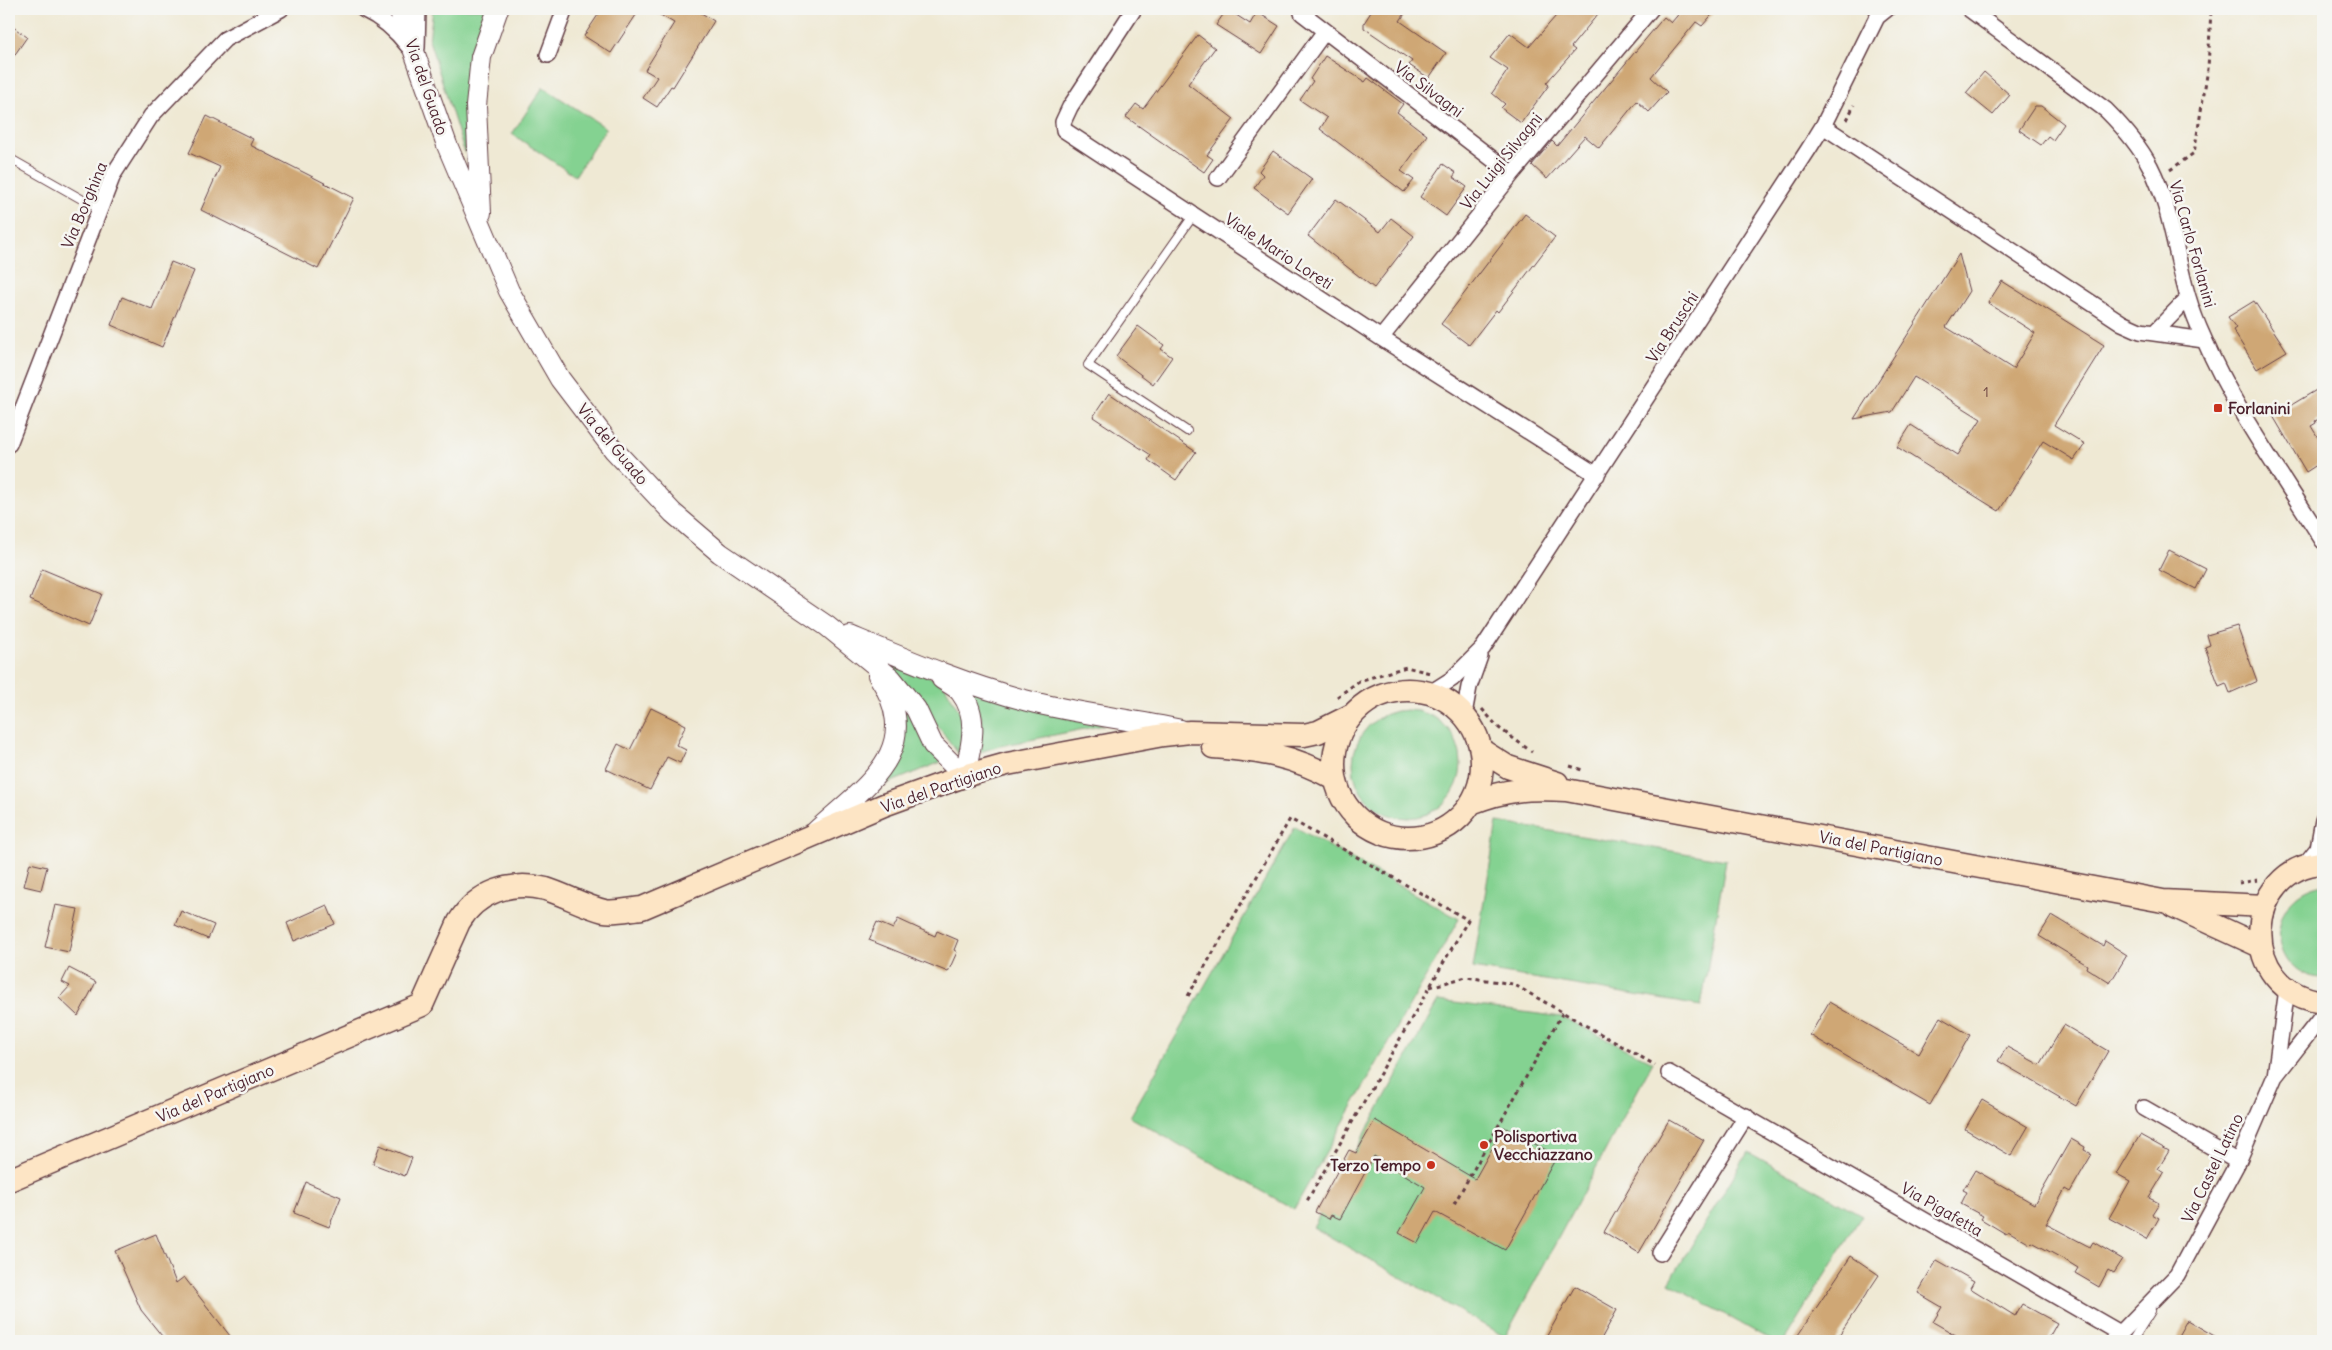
<svg xmlns="http://www.w3.org/2000/svg" width="2332" height="1350" font-family="Delius,sans-serif">
<style>
.green{fill:#84d291;stroke:#67785e}
.building{fill:#cfa775}
.lines{fill:none;stroke-linecap:round;stroke-linejoin:round}
.service-casing{stroke:#633d44;stroke-width:10}
.minor-casing{stroke:#633d44;stroke-width:18}
.tertiary-casing{stroke:#633d44;stroke-width:22}
.secondary-casing{stroke:#633d44;stroke-width:25}
.path{stroke:#633d44;stroke-width:3;stroke-dasharray:4 4;stroke-linecap:butt}
.service{stroke:#fff;stroke-width:8}
.minor{stroke:#fff;stroke-width:15}
.tertiary{stroke:#fff;stroke-width:20}
.secondary{stroke:#fde5c5;stroke-width:22}
.poi-dot{fill:#c8321e;stroke:#f6f6f2;stroke-width:2}
.labels{text-anchor:middle;dominant-baseline:central;stroke-width:5;stroke-linejoin:round;paint-order:stroke}
.number-label{font-size:14px;fill:#6b413e}
.street-label{font-size:16px;fill:#4a1f2b;stroke:#f6f6f2}
.poi-label{font-size:16px;font-weight:bold;fill:#4a1f2b;stroke:#f6f6f2;text-anchor:start}
</style>
<rect width="100%" height="100%" fill="#f6f6f2"/>
<filter id="ink" filterUnits="userSpaceOnUse"><feTurbulence type="fractalNoise" baseFrequency=".02" numOctaves="2"/><feDisplacementMap in="SourceGraphic" scale="10" xChannelSelector="R" yChannelSelector="G"/><feConvolveMatrix kernelMatrix="1 2 1 2 8 2 1 2 1" color-interpolation-filters="sRGB"/></filter>
<filter id="wash" filterUnits="userSpaceOnUse"><feTurbulence type="fractalNoise" baseFrequency=".0096" numOctaves="4" result="noise"/><feDisplacementMap in="SourceGraphic" scale="20" xChannelSelector="R" yChannelSelector="G"/><feGaussianBlur stdDeviation="1.12" result="paint"/><feColorMatrix in="noise" values="0 0 0 0 0 0 0 0 0 0 0 0 0 0 0 0 0 1.4 0 .05"/><feComposite in="paint" operator="in"/></filter>
<g filter="url(#wash)">
<rect width="100%" height="100%" fill="#efe9d4"/>
<path class="green" d="M 433,9 L 487,9 L 471,61 L 465,154 L 429,40 Z
M 543,87 L 606,128 L 575,176 L 512,134 Z
M 882,657 L 913,667 L 945,686 L 966,723 L 961,757 L 913,693 Z
M 966,688 L 1104,725 L 1000,746 L 980,752 L 982,719 Z
M 903,704 L 941,762 L 874,789 Z
M1353 764a54 54 0 1 1 108 0a54 54 0 1 1-108 0Z
M 1497,822 L 1726,860 L 1701,1006 L 1473,968 Z
M 1295,827 L 1459,919 L 1294,1209 L 1130,1117 Z
M 2323,884 L 2323,978 C 2269,977 2261,895 2323,884 Z
M 1438,1001 L 1562,1017 L 1653,1062 L 1505,1337 L 1313,1227 Z
M 1748,1152 L 1862,1215 L 1784,1341 L 1772,1341 L 1669,1283 Z"/>
<g id="blocks">
<path class="building" d="M 602,9 L 640,9 L 611,53 L 584,36 Z
M 650,9 L 695,9 L 714,21 L 673,87 L 671,86 L 657,107 L 643,98 L 657,77 L 645,70 L 674,23 Z
M 1227,9 L 1250,24 L 1257,12 L 1279,26 L 1261,54 L 1216,25 Z
M 1373,9 L 1408,9 L 1400,21 L 1446,53 L 1429,78 L 1409,65 L 1412,61 L 1364,28 L 1364,23 Z
M 1562,9 L 1602,9 L 1571,47 L 1575,50 L 1546,83 L 1549,85 L 1521,123 L 1501,108 L 1505,104 L 1492,93 L 1508,70 L 1490,58 L 1510,33 L 1529,47 Z
M 1681,9 L 1717,9 L 1702,26 L 1696,22 L 1651,77 L 1667,92 L 1649,112 L 1637,101 L 1599,148 L 1585,136 L 1547,179 L 1532,165 L 1552,141 L 1557,146 L 1664,17 L 1671,23 L 1682,10 Z
M 9,24 L 27,37 L 9,63 Z
M 1198,35 L 1215,48 L 1188,84 L 1234,119 L 1207,155 L 1213,159 L 1204,172 L 1126,117 L 1136,104 L 1143,109 Z
M 1325,56 L 1365,82 L 1368,78 L 1403,104 L 1397,112 L 1427,135 L 1401,171 L 1414,180 L 1404,192 L 1320,129 L 1327,118 L 1300,100 L 1313,81 L 1310,79 Z
M 1984,72 L 2010,95 L 1993,115 L 1966,93 Z
M 2035,106 L 2041,106 L 2064,124 L 2053,140 L 2048,136 L 2041,145 L 2019,130 Z
M 207,116 L 253,139 L 250,145 L 354,198 L 318,269 L 201,210 L 220,167 L 189,153 Z
M 1273,151 L 1312,179 L 1288,213 L 1254,188 L 1263,175 L 1259,171 Z
M 1443,164 L 1456,173 L 1453,177 L 1467,187 L 1446,216 L 1420,197 Z
M 1336,199 L 1380,232 L 1391,218 L 1414,236 L 1374,288 L 1308,236 Z
M 1525,214 L 1555,237 L 1498,312 L 1496,310 L 1469,345 L 1441,324 Z
M 1959,254 L 1969,291 L 1946,327 L 2013,369 L 2035,333 L 1988,303 L 2002,281 L 2104,345 L 2054,425 L 2085,444 L 2074,460 L 2043,441 L 1999,511 L 1897,447 L 1911,425 L 1958,455 L 1981,419 L 1914,377 L 1892,412 L 1854,419 Z
M 171,262 L 194,271 L 162,347 L 111,325 L 122,297 L 152,309 Z
M 2254,301 L 2287,351 L 2257,369 L 2233,330 L 2236,328 L 2228,317 Z
M 1138,326 L 1164,345 L 1161,349 L 1172,357 L 1153,384 L 1116,356 Z
M 2323,386 L 2323,417 L 2315,421 L 2316,423 L 2311,426 L 2323,446 L 2318,450 L 2323,461 L 2306,472 L 2273,416 Z
M 1109,393 L 1196,452 L 1176,480 L 1148,460 L 1151,455 L 1093,417 Z
M 2169,550 L 2206,569 L 2196,589 L 2159,570 Z
M 42,569 L 102,594 L 89,626 L 30,600 Z
M 2237,626 L 2257,681 L 2230,693 L 2226,683 L 2219,686 L 2205,647 L 2210,645 L 2207,635 Z
M 651,708 L 686,725 L 676,745 L 686,750 L 680,763 L 667,757 L 650,790 L 606,769 L 618,744 L 630,750 Z
M 30,863 L 47,867 L 41,890 L 24,886 Z
M 55,905 L 78,909 L 69,952 L 45,947 Z
M 327,905 L 335,924 L 294,941 L 287,923 Z
M 181,911 L 214,925 L 208,939 L 175,925 Z
M 2052,915 L 2103,946 L 2105,941 L 2127,955 L 2110,983 L 2086,968 L 2087,965 L 2039,936 Z
M 898,919 L 935,936 L 937,931 L 958,940 L 954,950 L 957,952 L 948,972 L 869,940 L 877,922 L 893,929 Z
M 69,968 L 96,982 L 78,1016 L 59,998 L 70,986 L 62,982 Z
M 1829,1002 L 1919,1054 L 1940,1017 L 1970,1035 L 1930,1105 L 1810,1035 Z
M 2064,1025 L 2108,1051 L 2076,1106 L 1998,1061 L 2007,1047 L 2040,1065 Z
M 1982,1100 L 2028,1127 L 2011,1156 L 1965,1129 Z
M 1375,1120 L 1475,1179 L 1504,1127 L 1557,1156 L 1505,1250 L 1435,1212 L 1418,1243 L 1399,1233 L 1425,1187 L 1374,1156 L 1340,1219 L 1331,1215 L 1329,1219 L 1315,1212 L 1349,1150 L 1356,1153 Z
M 1669,1120 L 1704,1140 L 1639,1253 L 1604,1232 Z
M 2140,1135 L 2169,1151 L 2158,1169 L 2164,1173 L 2149,1198 L 2159,1203 L 2152,1214 L 2159,1218 L 2147,1239 L 2109,1218 L 2130,1181 L 2117,1174 Z
M 2071,1139 L 2085,1147 L 2084,1150 L 2092,1154 L 2070,1192 L 2065,1189 L 2046,1224 L 2090,1247 L 2093,1242 L 2122,1259 L 2113,1273 L 2108,1270 L 2099,1287 L 2075,1273 L 2078,1268 L 2065,1260 L 2032,1242 L 2030,1244 L 2008,1231 L 2006,1234 L 1981,1219 L 1983,1216 L 1961,1204 L 1967,1192 L 1963,1190 L 1975,1170 L 2034,1204 Z
M 380,1145 L 412,1158 L 405,1176 L 373,1164 Z
M 306,1182 L 341,1197 L 329,1227 L 294,1213 Z
M 156,1234 L 176,1283 L 184,1277 L 234,1341 L 166,1341 L 141,1310 L 115,1251 Z
M 1851,1256 L 1879,1275 L 1835,1341 L 1794,1341 Z
M 1937,1260 L 1974,1281 L 1970,1288 L 2015,1316 L 2022,1304 L 2057,1323 L 2047,1341 L 1966,1341 L 1933,1322 L 1942,1307 L 1918,1293 Z
M 1575,1286 L 1617,1310 L 1600,1341 L 1544,1341 Z
M 2187,1320 L 2223,1341 L 2175,1341 Z"/>
</g>
</g>
<g filter="url(#ink)">
<use href="#blocks" fill-opacity="0" stroke="#633d44" stroke-width="1"/>
<g class="lines">
<g class="service-casing">
<path id="service" d="M 9,158 L 99,209
M 1187,431 L 1088,365 L 1193,216
M 2132,1341 L 2151,1311"/>
</g>
<g class="minor-casing">
<path id="minor" d="M 363,9 C 382,18 395,29 408,46
M 1134,9 L 1070,107 L 1063,122 L 1064,130 L 1381,338 L 1597,475
M 1969,9 L 2106,110 C 2123,127 2139,145 2150,166 C 2171,207 2175,253 2188,297 C 2192,311 2198,326 2204,339 C 2235,411 2282,475 2323,541
M 1302,13 L 1512,174
M 417,48 L 418,9
M 548,55 L 565,9
M 1823,126 L 2122,323 L 2140,331 L 2204,340
M 1218,178 L 1325,31
M 2155,332 L 2188,298
M 1381,338 L 1512,174 L 1651,9
M 9,444 L 113,175 L 151,116 L 225,39 L 281,9
M 1430,693 L 1452,679 L 1483,648 L 1808,150 L 1823,126 L 1877,17 L 1887,9
M 1464,714 L 1469,687 L 1480,656
M 2302,868 L 2318,848 L 2323,820
M 1669,1073 L 2120,1333
M 2276,1075 L 2323,1015
M 2144,1108 L 2238,1162
M 1660,1253 L 1746,1116
M 2113,1341 L 2177,1275 L 2238,1162 L 2275,1076 L 2287,989"/>
</g>
<g class="tertiary-casing">
<path id="tertiary" d="M 399,9 L 447,145 L 509,291 L 560,379 L 614,450 L 673,513 L 720,553 L 827,626 L 891,678 L 916,709 L 933,745 L 964,776
M 481,213 L 476,106 L 481,57 L 498,9
M 850,636 C 908,660 967,685 1028,701 C 1079,714 1130,719 1181,730
M 942,679 C 948,683 957,687 961,693 C 980,717 971,749 964,776
M 815,832 C 866,785 927,750 878,675"/>
</g>
<g class="secondary-casing">
<path id="secondary" d="M1334 764a74 74 0 1 1 148 0a74 74 0 1 1-148 0Z
M 1213,747 C 1261,751 1292,755 1335,779
M 1481,750 L 1508,767 L 1557,783
M 1471,803 C 1506,789 1529,788 1566,790 L 2163,901 L 2265,906
M 2323,863 C 2245,867 2234,990 2323,1002
M 2173,906 L 2260,946
M 9,1180 L 422,1005 L 459,922 C 477,892 511,880 546,889 C 565,895 584,906 604,911 C 615,913 631,909 642,908 L 884,805 L 964,776 L 1007,764 L 1163,735 L 1190,732 L 1304,735 L 1318,732 L 1352,715"/>
</g>
<path class="path" d="M 1847,120 L 1854,105
M 2170,170 L 2194,153 L 2208,69 L 2211,9
M 1337,697 L 1359,681 L 1406,667 L 1430,673
M 1482,709 L 1499,728 L 1532,752
M 1570,766 L 1585,771
M 2239,883 L 2258,880
M 1430,987 L 1466,977 L 1513,984 L 1655,1065
M 1188,996 L 1290,819 L 1468,920 L 1307,1201
M 1454,1204 L 1563,1012"/>
<use href="#service" class="service"/>
<use href="#minor" class="minor"/>
<use href="#tertiary" class="tertiary"/>
<use href="#secondary" class="secondary"/>
</g>
</g>
<g class="poi-dot">
<rect x="2213" y="403" width="10" height="10" rx="2.5"/>
<circle cx="1484" cy="1145" r="5"/>
<circle cx="1431" cy="1165" r="5"/>
</g>
<g class="labels">
<g class="number-label">
<text x="1986" y="392">1</text>
</g>
<g class="street-label">
<text transform="translate(427 87) rotate(71)">Via del Guado</text>
<text transform="translate(1429 89) rotate(37)">Via Silvagni</text>
<text transform="translate(1501 161) rotate(-51)">Via Luigi Silvagni</text>
<text transform="translate(84 205) rotate(-67)">Via Borghina</text>
<text transform="translate(2193 244) rotate(74)">Via Carlo Forlanini</text>
<text transform="translate(1279 251) rotate(33)">Viale Mario Loreti</text>
<text transform="translate(1672 327) rotate(-57)">Via Bruschi</text>
<text transform="translate(613 444) rotate(50)">Via del Guado</text>
<text transform="translate(941 787) rotate(-19)">Via del Partigiano</text>
<text transform="translate(1881 848) rotate(11)">Via del Partigiano</text>
<text transform="translate(215 1093) rotate(-23)">Via del Partigiano</text>
<text transform="translate(2212 1168) rotate(-64)">Via Castel Latino</text>
<text transform="translate(1942 1209) rotate(30)">Via Pigafetta</text>
</g>
<g class="poi-label">
<text x="2228" y="408">Forlanini</text>
<text x="1494" y="1136">Polisportiva<tspan x="1494" dy="18">Vecchiazzano</tspan></text>
<text x="1421" y="1165" text-anchor="end">Terzo Tempo</text>
</g>
</g>
<rect width="2332" height="1350" fill="none" stroke="#f6f6f2" stroke-width="30"/>
</svg>
